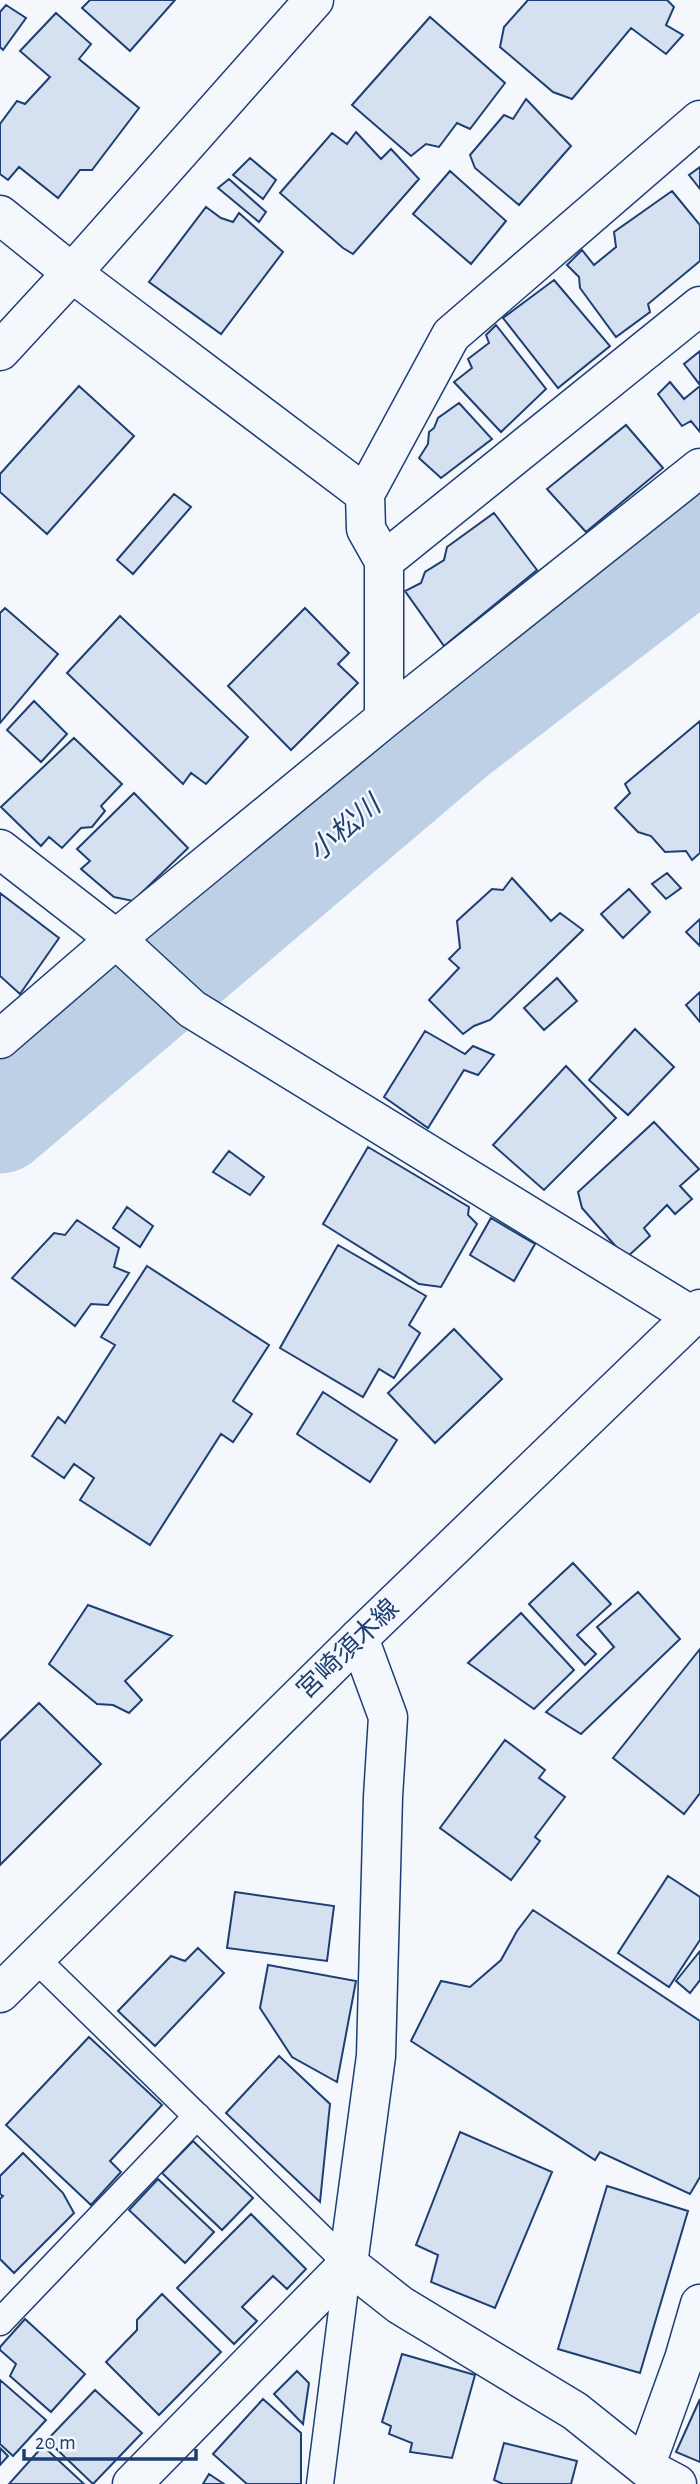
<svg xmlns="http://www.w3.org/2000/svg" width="700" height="2484" font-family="'Alegreya Sans','Noto Sans JP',sans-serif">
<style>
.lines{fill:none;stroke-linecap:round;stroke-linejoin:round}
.river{stroke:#bed0e5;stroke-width:103}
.building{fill:#d5e0f0;stroke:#1d3f73;stroke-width:2}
.lane-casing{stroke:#1d3f73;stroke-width:29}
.street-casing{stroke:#1d3f73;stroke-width:41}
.secondary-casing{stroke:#1d3f73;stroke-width:41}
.primary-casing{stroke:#1d3f73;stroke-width:41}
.lane{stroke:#f4f7fb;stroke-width:26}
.street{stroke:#f4f7fb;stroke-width:38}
.secondary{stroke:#f4f7fb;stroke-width:38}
.primary{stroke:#f4f7fb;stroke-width:38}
.labels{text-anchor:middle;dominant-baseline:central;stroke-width:5;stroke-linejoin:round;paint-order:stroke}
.street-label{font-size:26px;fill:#1d3f73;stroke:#f4f7fb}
.water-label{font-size:28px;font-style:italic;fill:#1d3f73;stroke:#f4f7fb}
</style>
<rect width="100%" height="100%" fill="#f4f7fb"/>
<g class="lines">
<path class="river" d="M 0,1122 L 456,735 L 700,547"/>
</g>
<path class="building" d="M 90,0 L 175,0 L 130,51 L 82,8 Z
M 528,0 L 667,0 L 674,7 L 666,25 L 683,35 L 666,54 L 631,28 L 572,99 L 553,92 L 500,47 L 504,27 Z
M 6,5 L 26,18 L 3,50 L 0,47 L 0,12 Z
M 56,13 L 91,44 L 79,59 L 139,108 L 92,170 L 80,170 L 58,198 L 19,167 L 8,180 L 0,174 L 0,124 L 17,101 L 25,104 L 50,77 L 20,51 Z
M 430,17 L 505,83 L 470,129 L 457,123 L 439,147 L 426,144 L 411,156 L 352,105 Z
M 526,99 L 571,146 L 519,205 L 475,168 L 470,155 L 504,115 L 513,119 Z
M 356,132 L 381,159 L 391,149 L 419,179 L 353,254 L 343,248 L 280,193 L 332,133 L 347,144 Z
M 250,158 L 276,180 L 263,199 L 233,175 Z
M 700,167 L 700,189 L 689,175 Z
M 450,171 L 506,221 L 471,264 L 413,214 Z
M 229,179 L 266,212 L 259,222 L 218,188 Z
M 672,191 L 700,225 L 700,261 L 648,304 L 650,312 L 616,337 L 580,288 L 579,277 L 567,265 L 582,250 L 594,265 L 616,247 L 614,232 Z
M 206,207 L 221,218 L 233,222 L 239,213 L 283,252 L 221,334 L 149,282 Z
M 554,280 L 610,346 L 558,388 L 503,318 Z
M 496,325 L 546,389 L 501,432 L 454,382 L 472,368 L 468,359 L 489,343 L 486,335 Z
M 700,351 L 700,385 L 684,364 Z
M 670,382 L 684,399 L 700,386 L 700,432 L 691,421 L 682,426 L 658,394 Z
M 79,386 L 134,436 L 47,534 L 0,492 L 0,474 Z
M 459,403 L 492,439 L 441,478 L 419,458 L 428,444 L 429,432 L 434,428 L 438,418 Z
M 626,425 L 663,468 L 586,532 L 547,489 Z
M 174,494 L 191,507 L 133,574 L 117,560 Z
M 494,513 L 537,570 L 444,646 L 405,591 L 421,583 L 425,572 L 444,560 L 447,547 Z
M 5,608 L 58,654 L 0,723 L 0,613 Z
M 305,608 L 349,653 L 338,664 L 358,683 L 291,750 L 228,686 Z
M 120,616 L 248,737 L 206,784 L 191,773 L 183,784 L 67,673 Z
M 34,701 L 67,734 L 41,762 L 7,730 Z
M 700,721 L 700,853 L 692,860 L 686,851 L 665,852 L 651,836 L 638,832 L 615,808 L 630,793 L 625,784 Z
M 74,738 L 122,784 L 101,806 L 105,811 L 92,827 L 81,828 L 62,848 L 49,837 L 41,846 L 1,807 Z
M 134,793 L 188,848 L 133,901 L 114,897 L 81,869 L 90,861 L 77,849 Z
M 667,873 L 681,888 L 666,899 L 652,884 Z
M 512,878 L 551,921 L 560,913 L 583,930 L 490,1020 L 474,1026 L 463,1034 L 429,1000 L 459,968 L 449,959 L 460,948 L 457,921 L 492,889 L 503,890 Z
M 629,889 L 650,912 L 623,938 L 601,914 Z
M 0,893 L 59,938 L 20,994 L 0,976 Z
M 700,919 L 700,946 L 686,932 Z
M 557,978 L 577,1001 L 544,1030 L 524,1008 Z
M 700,992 L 700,1022 L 686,1005 Z
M 635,1029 L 674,1067 L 628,1115 L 589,1080 Z
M 425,1031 L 465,1054 L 473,1046 L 494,1055 L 478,1075 L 464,1070 L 428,1128 L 384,1097 Z
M 566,1066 L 616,1118 L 544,1190 L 493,1145 Z
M 654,1122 L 699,1169 L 680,1186 L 692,1199 L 675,1214 L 667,1205 L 644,1228 L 650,1236 L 626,1258 L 582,1208 L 578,1192 Z
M 368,1147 L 469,1207 L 468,1215 L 477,1224 L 441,1287 L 419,1284 L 323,1224 Z
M 229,1151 L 264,1177 L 250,1195 L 213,1172 Z
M 127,1207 L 153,1226 L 140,1247 L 113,1228 Z
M 491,1218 L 535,1244 L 514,1281 L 470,1255 Z
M 77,1220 L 119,1248 L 114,1267 L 129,1273 L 108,1305 L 91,1304 L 75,1326 L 12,1278 L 54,1233 L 65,1235 Z
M 338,1245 L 426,1296 L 409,1325 L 420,1333 L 394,1378 L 379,1369 L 363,1397 L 280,1348 Z
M 147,1266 L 269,1345 L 233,1401 L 252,1414 L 233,1442 L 221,1434 L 150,1545 L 80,1500 L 94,1478 L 74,1464 L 64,1478 L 32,1456 L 58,1417 L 65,1423 L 115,1345 L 101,1337 Z
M 454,1329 L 502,1379 L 435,1443 L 388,1393 Z
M 323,1392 L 397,1440 L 370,1482 L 297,1434 Z
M 573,1563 L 611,1604 L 577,1635 L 596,1654 L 585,1665 L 529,1604 Z
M 638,1592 L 680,1639 L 581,1734 L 546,1712 L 614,1647 L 597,1627 Z
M 88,1605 L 172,1636 L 125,1681 L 142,1700 L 129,1713 L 113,1705 L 97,1704 L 49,1664 Z
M 521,1613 L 574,1670 L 534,1709 L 468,1663 Z
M 700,1649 L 700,1793 L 684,1814 L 613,1758 Z
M 39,1703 L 101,1764 L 0,1865 L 0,1741 Z
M 505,1740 L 545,1770 L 539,1778 L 565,1797 L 535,1837 L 540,1841 L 511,1880 L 440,1828 Z
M 668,1876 L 700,1897 L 700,1940 L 669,1987 L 618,1953 Z
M 235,1892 L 334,1906 L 327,1961 L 227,1948 Z
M 533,1910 L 700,2021 L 700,2177 L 690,2194 L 600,2152 L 595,2160 L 411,2041 L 441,1981 L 470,1987 L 501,1960 L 517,1931 Z
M 198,1948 L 224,1973 L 155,2046 L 118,2011 L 171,1956 L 185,1961 Z
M 700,1951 L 700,1980 L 690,1993 L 676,1981 Z
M 268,1965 L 356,1981 L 337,2082 L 292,2057 L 260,2008 Z
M 89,2037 L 162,2105 L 110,2161 L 121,2172 L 91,2205 L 6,2125 Z
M 279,2056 L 330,2104 L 320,2202 L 226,2113 Z
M 460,2132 L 552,2172 L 495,2308 L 431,2282 L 438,2255 L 416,2245 Z
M 193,2141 L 253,2198 L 222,2230 L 162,2173 Z
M 23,2153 L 63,2193 L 74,2213 L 14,2273 L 0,2259 L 0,2199 L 3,2196 L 0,2194 L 0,2176 Z
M 158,2179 L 214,2232 L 185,2263 L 129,2210 Z
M 607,2186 L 688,2211 L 640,2373 L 558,2349 Z
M 251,2214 L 306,2269 L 287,2289 L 273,2276 L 242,2307 L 257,2321 L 234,2344 L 177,2288 Z
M 162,2294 L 221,2352 L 159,2415 L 106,2362 L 137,2330 L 137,2320 Z
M 25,2319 L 85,2374 L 51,2412 L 10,2376 L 16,2364 L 0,2350 L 0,2347 Z
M 402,2354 L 475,2375 L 452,2458 L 410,2452 L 412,2443 L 389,2434 L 391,2426 L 382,2422 Z
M 297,2371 L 309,2383 L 303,2424 L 274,2394 Z
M 0,2380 L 46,2420 L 13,2456 L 0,2444 Z
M 95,2390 L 142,2433 L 93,2484 L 47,2440 Z
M 263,2399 L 301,2433 L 301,2484 L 247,2484 L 213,2454 Z
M 700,2399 L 700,2462 L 676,2452 Z
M 504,2443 L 577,2461 L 571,2484 L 503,2484 L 494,2480 Z
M 43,2446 L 84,2484 L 9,2484 Z
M 0,2448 L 8,2456 L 0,2465 Z
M 209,2474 L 224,2484 L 203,2484 Z"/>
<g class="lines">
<g class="lane-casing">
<path id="lane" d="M 35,1958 L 348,2264 L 320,2484
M 0,2322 L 197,2116"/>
</g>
<g class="street-casing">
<path id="street" d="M 0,215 L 72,273 L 365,494
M 384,561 L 700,306
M 384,719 L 384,561 L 366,529 L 365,494 L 451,335 L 700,120
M 0,849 L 116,939 L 192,1009 L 692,1316
M 0,1039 L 116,939 L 384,719 L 700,468
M 348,2264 L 400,2305 L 575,2411 L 645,2467 L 677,2484
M 645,2467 L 684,2359 L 700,2304
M 132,2484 L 348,2264 L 376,2056 L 383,1797 L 388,1717 L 359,1638"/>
</g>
<g class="secondary-casing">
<path id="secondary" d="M 0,351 L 72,273 L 314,0"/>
</g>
<g class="primary-casing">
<path id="primary" d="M 0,1993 L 359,1638 L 700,1309"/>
</g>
<use href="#lane" class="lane"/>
<use href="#street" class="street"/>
<use href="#secondary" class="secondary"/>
<use href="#primary" class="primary"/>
</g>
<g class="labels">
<g class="street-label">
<text transform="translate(348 1649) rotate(-44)">宮崎須木線</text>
</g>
<g class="water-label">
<text transform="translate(345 829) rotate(-40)">小松川</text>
</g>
</g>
<path d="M24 2449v10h172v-10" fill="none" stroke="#1d3f73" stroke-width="3.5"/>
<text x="35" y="2449" font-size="21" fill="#1d3f73" stroke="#f4f7fb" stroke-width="5" paint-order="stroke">20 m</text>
</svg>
